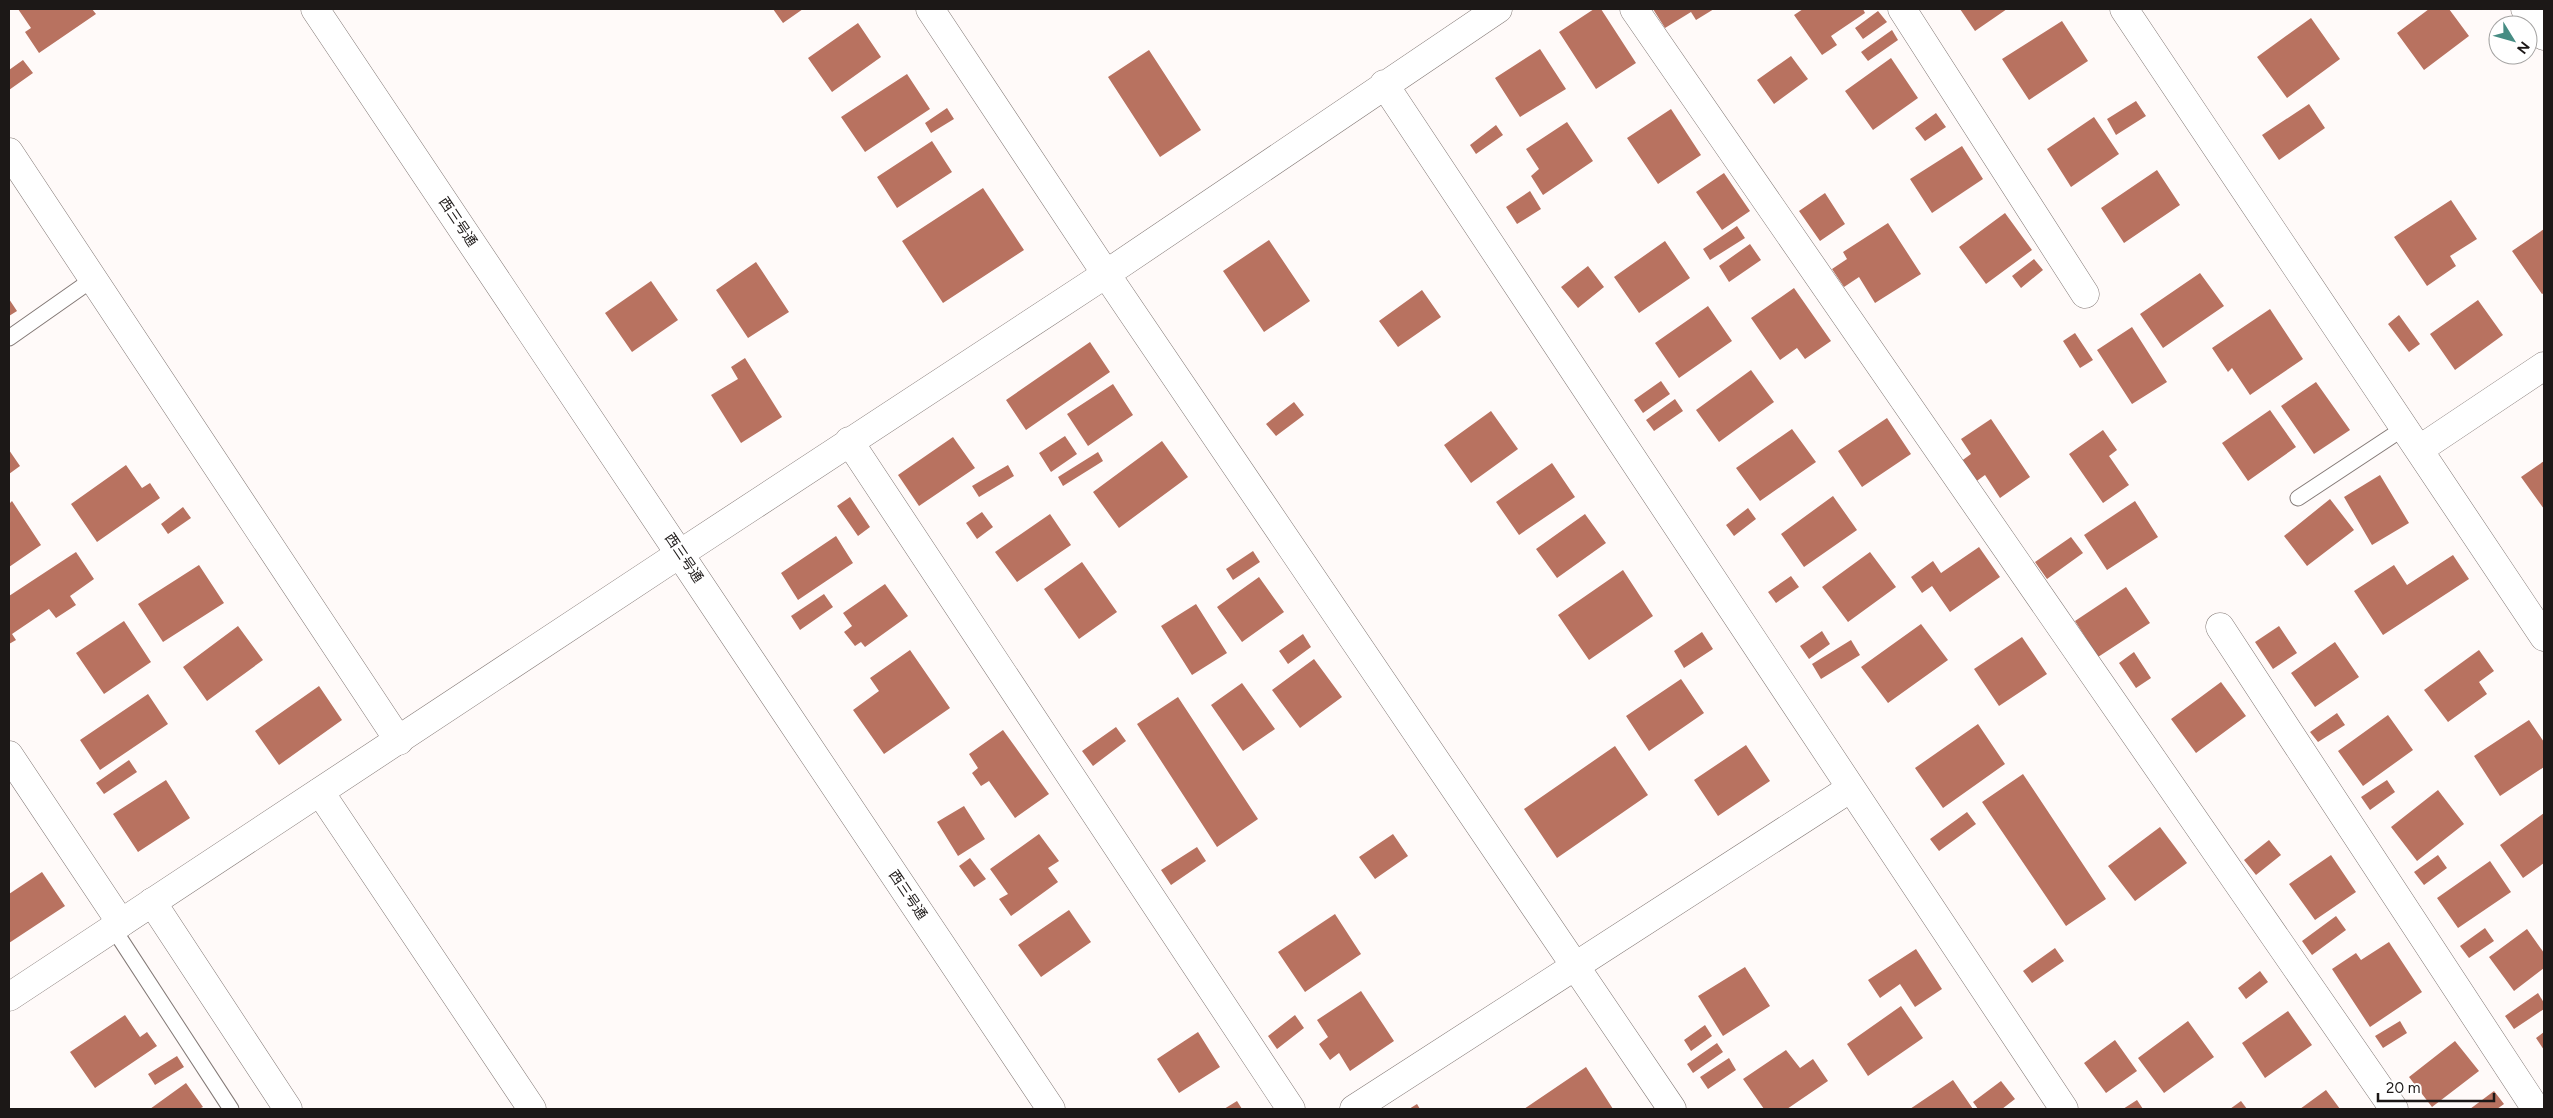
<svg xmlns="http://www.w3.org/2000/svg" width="2553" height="1118" font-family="Figtree,'Noto Sans JP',sans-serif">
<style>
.building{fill:#b87260}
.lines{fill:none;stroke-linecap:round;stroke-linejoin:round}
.lane-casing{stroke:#837976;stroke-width:17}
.street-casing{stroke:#837976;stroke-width:29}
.secondary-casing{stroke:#837976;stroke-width:29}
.lane{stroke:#fff;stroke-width:15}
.street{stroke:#fff;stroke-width:28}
.secondary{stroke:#fff;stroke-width:28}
.labels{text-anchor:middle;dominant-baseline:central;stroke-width:4;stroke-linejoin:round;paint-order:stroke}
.street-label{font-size:14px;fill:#1c1817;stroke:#fff}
</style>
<rect width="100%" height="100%" fill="#fffaf9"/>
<path class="building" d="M 18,9 L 92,9 L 96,14 L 39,53 L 25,32 L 31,28 Z
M 773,9 L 803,9 L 783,23 Z
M 1594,9 L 1601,9 L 1636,63 L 1596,89 L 1559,32 Z
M 1653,9 L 1714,9 L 1696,20 L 1691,12 L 1665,28 Z
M 1803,9 L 1863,9 L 1865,13 L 1831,36 L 1837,45 L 1822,55 L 1794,15 Z
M 1960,9 L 2007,9 L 1975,31 Z
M 2429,9 L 2449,9 L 2469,36 L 2424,70 L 2397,33 Z
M 1878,11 L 1887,22 L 1863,39 L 1855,28 Z
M 2311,18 L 2340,59 L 2287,98 L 2257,57 Z
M 2062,21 L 2088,61 L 2029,100 L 2002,59 Z
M 858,23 L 881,57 L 832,92 L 808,58 Z
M 1892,30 L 1898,40 L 1868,61 L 1861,52 Z
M 1540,49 L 1566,89 L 1520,117 L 1495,78 Z
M 1149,50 L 1201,130 L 1160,157 L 1108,77 Z
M 1791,56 L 1808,79 L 1774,104 L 1757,80 Z
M 1891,58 L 1918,98 L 1873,130 L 1845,91 Z
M 23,60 L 33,73 L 9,90 L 9,70 Z
M 907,74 L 930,109 L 865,152 L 841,117 Z
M 2136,101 L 2146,116 L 2116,135 L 2107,119 Z
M 2309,104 L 2325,128 L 2279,160 L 2262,135 Z
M 947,108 L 954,119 L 931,133 L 925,123 Z
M 1671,109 L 1701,155 L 1658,184 L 1627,138 Z
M 1936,113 L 1946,127 L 1925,141 L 1915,128 Z
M 2094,117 L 2119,154 L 2071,187 L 2047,149 Z
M 1567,122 L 1593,161 L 1543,195 L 1531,176 L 1539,169 L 1526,149 Z
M 1496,125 L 1503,135 L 1476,154 L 1470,145 Z
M 932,141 L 952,172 L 897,208 L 877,177 Z
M 1962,146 L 1983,179 L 1932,213 L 1910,179 Z
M 2157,170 L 2180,205 L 2124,243 L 2101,208 Z
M 1724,173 L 1750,211 L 1722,230 L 1696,192 Z
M 983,188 L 1024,250 L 943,303 L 902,241 Z
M 1530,191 L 1541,209 L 1517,224 L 1506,207 Z
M 1825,193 L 1845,224 L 1820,241 L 1799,211 Z
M 2451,200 L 2477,239 L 2450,256 L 2456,266 L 2427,286 L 2394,237 Z
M 2005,213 L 2032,250 L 1986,284 L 1959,247 Z
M 1888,223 L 1921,274 L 1875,303 L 1859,277 L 1844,287 L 1832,269 L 1847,259 L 1843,252 Z
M 1737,226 L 1745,238 L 1710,260 L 1703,249 Z
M 2544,229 L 2544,293 L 2542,294 L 2512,251 Z
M 1269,240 L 1310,301 L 1264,332 L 1223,271 Z
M 1665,241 L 1690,278 L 1639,313 L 1614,277 Z
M 1750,244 L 1761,260 L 1729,282 L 1719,266 Z
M 2034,259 L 2043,270 L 2021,288 L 2012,276 Z
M 756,262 L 789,312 L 748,338 L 716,290 Z
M 1588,266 L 1604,287 L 1578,308 L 1561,287 Z
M 2200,273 L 2224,306 L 2163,348 L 2140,314 Z
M 651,281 L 678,320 L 632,352 L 605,313 Z
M 1794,288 L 1831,341 L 1805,359 L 1797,348 L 1780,360 L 1751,318 Z
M 1422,290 L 1441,317 L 1398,347 L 1379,321 Z
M 9,299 L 17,311 L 9,316 Z
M 2478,300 L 2503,335 L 2455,370 L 2430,334 Z
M 1708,306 L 1732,341 L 1679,378 L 1655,343 Z
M 2270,309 L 2303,359 L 2250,395 L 2232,368 L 2228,372 L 2212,348 Z
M 2399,315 L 2420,344 L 2409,352 L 2388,324 Z
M 2132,327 L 2167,382 L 2132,404 L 2097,350 Z
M 2075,333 L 2093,360 L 2080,368 L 2063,341 Z
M 1090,342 L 1110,372 L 1026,430 L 1006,400 Z
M 745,358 L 782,417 L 741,443 L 711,395 L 738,379 L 731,367 Z
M 1751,370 L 1774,402 L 1719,442 L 1696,410 Z
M 1661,381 L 1670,394 L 1643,413 L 1634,400 Z
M 2316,382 L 2350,430 L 2314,454 L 2281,406 Z
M 1113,384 L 1133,415 L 1088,446 L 1067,414 Z
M 1675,399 L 1683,411 L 1654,431 L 1646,420 Z
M 1294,402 L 1304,415 L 1276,436 L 1266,424 Z
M 2270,410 L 2296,447 L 2248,481 L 2222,443 Z
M 1491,411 L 1518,449 L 1471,483 L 1444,445 Z
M 1887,418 L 1911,454 L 1862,487 L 1838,451 Z
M 1991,419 L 2030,477 L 2000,498 L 1985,475 L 1974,483 L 1960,462 L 1971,454 L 1961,439 Z
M 1792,429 L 1816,462 L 1760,501 L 1736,468 Z
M 2103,430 L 2117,450 L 2109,456 L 2129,485 L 2103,503 L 2069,454 Z
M 1065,436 L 1077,454 L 1051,472 L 1039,453 Z
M 953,437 L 975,468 L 919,506 L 898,475 Z
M 1162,441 L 1188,477 L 1119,528 L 1093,492 Z
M 9,450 L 20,466 L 9,474 Z
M 1098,452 L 1103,461 L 1063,486 L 1058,477 Z
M 2544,461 L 2544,509 L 2521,477 Z
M 1552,463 L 1575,497 L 1519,535 L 1496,502 Z
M 126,465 L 142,488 L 150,483 L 160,498 L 97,542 L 71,504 Z
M 1008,465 L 1014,476 L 979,497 L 972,486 Z
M 2380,475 L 2409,523 L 2372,545 L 2344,497 Z
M 1833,496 L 1857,530 L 1804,567 L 1781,534 Z
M 850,497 L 870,527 L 858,536 L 837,506 Z
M 2330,499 L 2354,530 L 2307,566 L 2284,536 Z
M 12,501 L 41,545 L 9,567 L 9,504 Z
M 2135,501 L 2158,537 L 2107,570 L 2084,535 Z
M 183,507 L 191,518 L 168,534 L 161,524 Z
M 1748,508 L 1756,519 L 1734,536 L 1726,525 Z
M 982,512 L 993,527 L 977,539 L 966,523 Z
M 1050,514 L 1071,545 L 1017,582 L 995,552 Z
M 1585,514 L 1606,543 L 1557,578 L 1536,549 Z
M 836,536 L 853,563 L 798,600 L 781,573 Z
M 2071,537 L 2083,553 L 2047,579 L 2035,562 Z
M 1979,547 L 2000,577 L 1950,612 L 1932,586 L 1922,593 L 1911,577 L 1933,561 L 1941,573 Z
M 1253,551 L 1260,562 L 1233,580 L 1226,569 Z
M 76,552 L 94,579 L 70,596 L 76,605 L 56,618 L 49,609 L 12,634 L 16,640 L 9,644 L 9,596 Z
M 1870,552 L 1896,587 L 1848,622 L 1822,587 Z
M 2453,555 L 2469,579 L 2383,635 L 2354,591 L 2394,565 L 2407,585 Z
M 1082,562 L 1117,612 L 1079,639 L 1044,589 Z
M 199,565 L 224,603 L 163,642 L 138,604 Z
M 1623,570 L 1653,616 L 1589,660 L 1558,615 Z
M 1791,576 L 1799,587 L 1776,603 L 1768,592 Z
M 1259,577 L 1284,612 L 1242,642 L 1217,607 Z
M 885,584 L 908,616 L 865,647 L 861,642 L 855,646 L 844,632 L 852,626 L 843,613 Z
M 2126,587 L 2150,623 L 2098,657 L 2075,621 Z
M 824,594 L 833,607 L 800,630 L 791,616 Z
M 1196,604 L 1227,653 L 1192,675 L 1161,626 Z
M 124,621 L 151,662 L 104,694 L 76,653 Z
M 1921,624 L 1948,660 L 1888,703 L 1861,667 Z
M 238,626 L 263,660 L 207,701 L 183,667 Z
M 2279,626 L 2297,653 L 2273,669 L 2255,642 Z
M 1822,631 L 1830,644 L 1809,659 L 1800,646 Z
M 1702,632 L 1713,649 L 1684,668 L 1674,651 Z
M 1303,634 L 1311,647 L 1288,664 L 1279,651 Z
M 2022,637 L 2047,674 L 1999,706 L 1974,669 Z
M 1851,640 L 1860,655 L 1821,679 L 1812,664 Z
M 2335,642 L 2359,677 L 2315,707 L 2291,673 Z
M 910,650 L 950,708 L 884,754 L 853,710 L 879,691 L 870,678 Z
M 2479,650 L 2494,671 L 2479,682 L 2487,694 L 2448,722 L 2424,690 Z
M 2134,652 L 2151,678 L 2136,688 L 2119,663 Z
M 1314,659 L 1342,697 L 1300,728 L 1272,690 Z
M 1681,679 L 1704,713 L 1649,751 L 1626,716 Z
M 2221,682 L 2246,716 L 2196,753 L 2171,719 Z
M 1242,683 L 1275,729 L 1243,751 L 1211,705 Z
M 319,686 L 342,720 L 279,765 L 255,731 Z
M 148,694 L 168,724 L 100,770 L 80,740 Z
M 1178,697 L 1258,819 L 1217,847 L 1137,724 Z
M 2337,713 L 2345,725 L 2318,742 L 2310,732 Z
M 2388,715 L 2413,750 L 2363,786 L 2338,751 Z
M 2529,720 L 2544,742 L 2544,767 L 2500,796 L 2474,756 Z
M 1978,724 L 2005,764 L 1943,808 L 1915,768 Z
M 1116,727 L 1126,741 L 1093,766 L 1082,751 Z
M 1003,730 L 1049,794 L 1015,818 L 989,781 L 981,786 L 972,773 L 978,768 L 969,754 Z
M 1746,745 L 1770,781 L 1718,816 L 1694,780 Z
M 1615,746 L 1648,795 L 1557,858 L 1524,809 Z
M 129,760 L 137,772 L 104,794 L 96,783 Z
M 2023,774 L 2106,899 L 2066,926 L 1982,802 Z
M 166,780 L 190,818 L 138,852 L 113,814 Z
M 2387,780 L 2395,792 L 2370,810 L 2361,797 Z
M 2438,790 L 2464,824 L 2417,861 L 2391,827 Z
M 964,806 L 985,839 L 958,856 L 937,822 Z
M 1967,812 L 1976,824 L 1939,851 L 1930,839 Z
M 2544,813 L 2544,863 L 2523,878 L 2500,845 Z
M 2160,827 L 2187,863 L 2135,901 L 2108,866 Z
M 1039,834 L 1059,861 L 1048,868 L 1058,882 L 1011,916 L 999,899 L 1008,894 L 990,869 Z
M 1393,834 L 1408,856 L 1375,879 L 1359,857 Z
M 2269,840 L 2281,855 L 2256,875 L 2244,860 Z
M 1197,847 L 1206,861 L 1171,885 L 1161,870 Z
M 2331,855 L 2356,892 L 2315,920 L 2289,884 Z
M 2438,855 L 2447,868 L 2424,885 L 2414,872 Z
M 970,858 L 986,879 L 974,887 L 959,866 Z
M 2490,861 L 2511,892 L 2458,928 L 2437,898 Z
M 42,872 L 65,906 L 9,943 L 9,894 Z
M 1069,910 L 1091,942 L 1041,977 L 1018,945 Z
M 1335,914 L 1361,954 L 1305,992 L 1278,952 Z
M 2336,916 L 2346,930 L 2312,955 L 2302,941 Z
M 2485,928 L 2494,941 L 2469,958 L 2460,946 Z
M 2527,929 L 2544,953 L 2544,968 L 2514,991 L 2489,957 Z
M 2389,942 L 2422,992 L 2370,1027 L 2332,969 L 2356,953 L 2361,960 Z
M 2055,948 L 2064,961 L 2032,983 L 2023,971 Z
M 1916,949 L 1942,989 L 1915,1007 L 1900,984 L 1880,998 L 1868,980 Z
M 1745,967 L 1770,1006 L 1723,1036 L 1698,996 Z
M 2260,971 L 2268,982 L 2246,999 L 2238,988 Z
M 1361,991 L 1394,1041 L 1350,1071 L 1339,1053 L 1330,1060 L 1319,1044 L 1328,1037 L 1317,1020 Z
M 2538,993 L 2544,1003 L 2544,1009 L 2514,1029 L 2505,1016 Z
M 1901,1006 L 1923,1038 L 1868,1076 L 1847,1044 Z
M 2288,1011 L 2312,1045 L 2265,1078 L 2242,1043 Z
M 125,1015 L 140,1037 L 147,1032 L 157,1046 L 95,1088 L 70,1052 Z
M 1295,1015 L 1304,1028 L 1277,1049 L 1268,1036 Z
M 2188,1021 L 2214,1057 L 2164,1093 L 2138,1058 Z
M 2400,1021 L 2407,1033 L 2383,1048 L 2375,1036 Z
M 1705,1025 L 1712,1036 L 1691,1051 L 1684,1040 Z
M 1198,1032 L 1220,1067 L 1179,1093 L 1157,1059 Z
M 2544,1032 L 2544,1050 L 2536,1038 Z
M 2115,1040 L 2137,1071 L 2106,1093 L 2084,1063 Z
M 2455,1041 L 2479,1071 L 2432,1107 L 2409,1077 Z
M 1717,1043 L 1723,1052 L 1693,1073 L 1687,1064 Z
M 1786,1050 L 1800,1068 L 1813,1059 L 1828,1081 L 1787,1109 L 1764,1109 L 1743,1079 Z
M 177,1056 L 184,1067 L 155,1085 L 148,1074 Z
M 1729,1058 L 1736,1070 L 1708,1089 L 1700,1077 Z
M 1586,1067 L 1613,1109 L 1524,1109 Z
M 1953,1080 L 1973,1109 L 1910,1109 Z
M 2001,1081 L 2015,1099 L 2002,1109 L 1978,1109 L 1973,1102 Z
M 186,1083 L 203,1107 L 199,1109 L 150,1109 Z
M 2326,1090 L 2340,1109 L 2300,1109 Z
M 2494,1091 L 2504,1104 L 2497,1109 L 2470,1109 Z
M 2137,1100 L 2143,1109 L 2123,1109 Z
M 1237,1101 L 1242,1109 L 1224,1109 Z
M 2241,1101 L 2247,1109 L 2230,1109 Z
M 1417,1104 L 1420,1109 L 1409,1109 Z"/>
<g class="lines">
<g class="lane-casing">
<path id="lane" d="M 9,338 L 93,279
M 2298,498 L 2404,428
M 113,928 L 231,1109"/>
</g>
<g class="street-casing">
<path id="street" d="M 930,9 L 1106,274 L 1672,1109
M 1634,9 L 2394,1109
M 1902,9 L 2085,294
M 2124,9 L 2544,637
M 2525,9 L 2544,36
M 1384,84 L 2064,1109
M 9,152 L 399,741
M 849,441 L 1291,1109
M 2420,449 L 2544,366
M 681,553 L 1106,274 L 1498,9
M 2220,627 L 2536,1109
M 9,755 L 121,923
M 320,792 L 532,1109
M 152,902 L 288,1109
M 1354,1109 L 1851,788"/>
</g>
<g class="secondary-casing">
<path id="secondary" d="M 315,9 L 1051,1109
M 9,997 L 681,553"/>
</g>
<use href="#lane" class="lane"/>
<use href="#street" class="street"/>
<use href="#secondary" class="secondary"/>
</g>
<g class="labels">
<g class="street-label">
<text transform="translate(458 222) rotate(56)">西三号通</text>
<text transform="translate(684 558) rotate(56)">西三号通</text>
<text transform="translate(908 895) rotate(56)">西三号通</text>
</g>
</g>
<rect width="2553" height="1118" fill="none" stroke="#1c1817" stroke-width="20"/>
<g transform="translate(2513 40) rotate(127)"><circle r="24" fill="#ffffff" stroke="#a4a3a2"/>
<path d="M0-4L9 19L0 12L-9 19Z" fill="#468c83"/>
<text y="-8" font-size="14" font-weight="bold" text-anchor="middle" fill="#1c1817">N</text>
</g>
<path d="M2378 1093v8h116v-8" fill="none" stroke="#1c1817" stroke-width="2.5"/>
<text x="2386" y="1093" font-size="15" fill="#1c1817" stroke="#ffffff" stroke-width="4" paint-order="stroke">20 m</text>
</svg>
